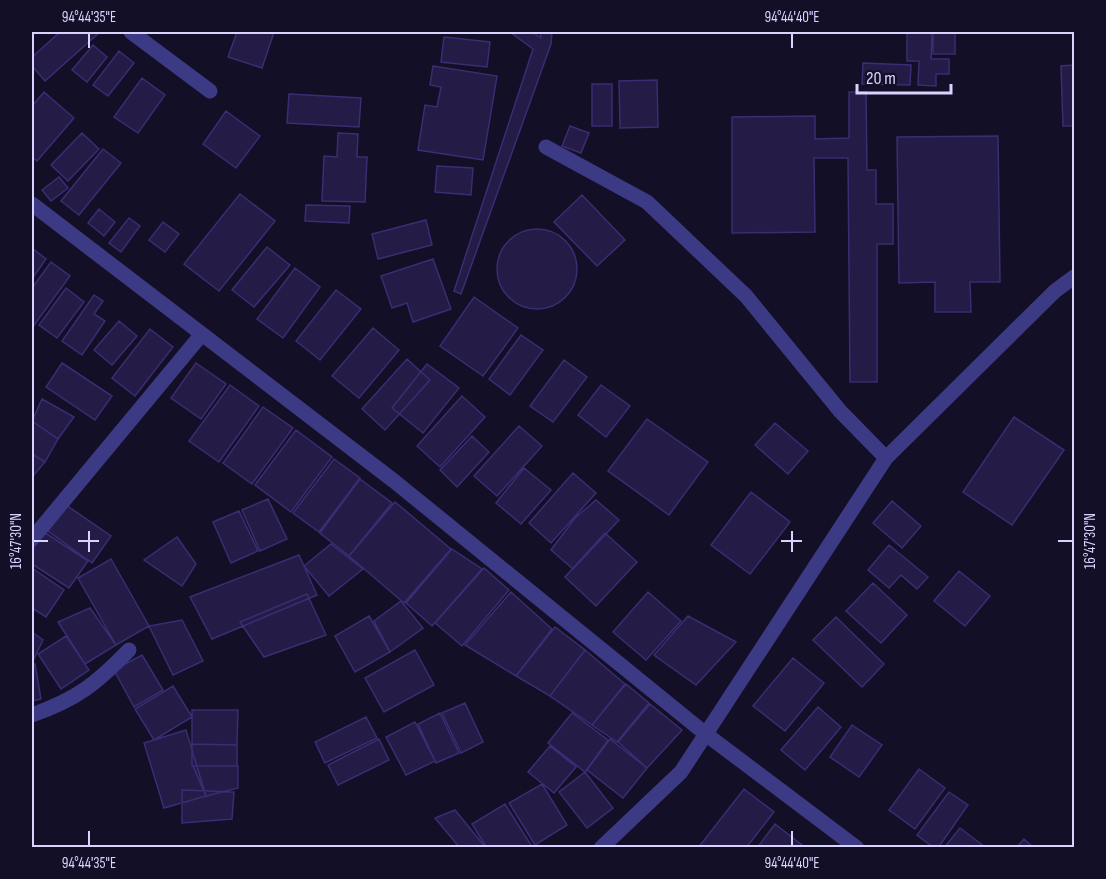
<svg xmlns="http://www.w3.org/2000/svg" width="1106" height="879" font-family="'Sofia Sans Condensed',sans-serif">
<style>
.building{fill:#241b47;stroke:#3b2d73;stroke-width:1.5}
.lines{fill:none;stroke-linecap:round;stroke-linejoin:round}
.minor{stroke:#3d3a85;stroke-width:15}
.ticks{fill:none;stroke:#d9d4ff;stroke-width:2}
.neatline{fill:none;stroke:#d9d4ff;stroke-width:2}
.ticks-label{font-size:15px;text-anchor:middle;fill:#d9d4ff}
</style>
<rect width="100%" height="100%" fill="#130f26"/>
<path class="building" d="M 60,32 L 100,32 L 45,81 L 32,66 L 32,57 Z
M 237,32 L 274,32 L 262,68 L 228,57 Z
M 510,32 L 532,32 L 541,38 L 540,32 L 552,32 L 551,44 L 461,294 L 454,291 L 533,49 Z
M 933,32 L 955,32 L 955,54 L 933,54 Z
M 907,33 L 932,33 L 931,59 L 949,59 L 949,74 L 936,74 L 936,86 L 918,85 L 919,61 L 907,61 Z
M 444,37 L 490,42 L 487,67 L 441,62 Z
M 93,45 L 107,57 L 87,82 L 72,70 Z
M 119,51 L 134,63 L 108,96 L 93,85 Z
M 863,63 L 911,65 L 910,85 L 862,84 Z
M 1074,65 L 1074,126 L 1063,126 L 1061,66 Z
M 433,66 L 497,76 L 483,160 L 418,150 L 425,105 L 437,107 L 441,87 L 430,85 Z
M 142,78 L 165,95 L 138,133 L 114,117 Z
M 657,80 L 658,127 L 620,128 L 619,81 Z
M 592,84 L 612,84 L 612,126 L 592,126 Z
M 44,92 L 74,118 L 37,161 L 32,157 L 32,106 Z
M 849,92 L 866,92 L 867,170 L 876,170 L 876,204 L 893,204 L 893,244 L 877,244 L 877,382 L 850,382 L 848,158 L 814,158 L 815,232 L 732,233 L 732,117 L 815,116 L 815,139 L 849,138 Z
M 289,94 L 361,98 L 359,127 L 287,123 Z
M 226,111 L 260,136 L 236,168 L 203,144 Z
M 570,126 L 589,133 L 581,153 L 562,146 Z
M 82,133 L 99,149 L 68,181 L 51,165 Z
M 338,133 L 358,134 L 357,157 L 367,157 L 365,202 L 322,201 L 324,156 L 337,157 Z
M 998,136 L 1000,282 L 970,282 L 971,312 L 935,312 L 935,282 L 899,283 L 897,137 Z
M 103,149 L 121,163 L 79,215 L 61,201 Z
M 437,166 L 473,168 L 471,195 L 435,192 Z
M 59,177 L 68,188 L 51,201 L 42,190 Z
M 240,194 L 275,221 L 219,291 L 184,264 Z
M 582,195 L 625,240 L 597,266 L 554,222 Z
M 306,205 L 350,206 L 349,223 L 305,221 Z
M 99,209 L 115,222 L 104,236 L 88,223 Z
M 129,218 L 140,226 L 121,252 L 109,243 Z
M 426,220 L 432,245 L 378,259 L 372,234 Z
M 163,222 L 179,234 L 165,252 L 149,240 Z
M497 269a40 40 0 1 1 80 0a40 40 0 1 1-80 0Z
M 267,247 L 290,265 L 254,307 L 232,290 Z
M 32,248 L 46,259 L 32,279 Z
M 433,259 L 451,309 L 413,322 L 407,303 L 392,308 L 381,276 Z
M 51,262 L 70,276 L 32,328 L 32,288 Z
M 295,268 L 320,287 L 283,338 L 257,319 Z
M 66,288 L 84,302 L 57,338 L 39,325 Z
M 336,290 L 361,309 L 320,360 L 296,341 Z
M 94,295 L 103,301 L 94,314 L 105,321 L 82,355 L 62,341 Z
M 474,297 L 518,328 L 483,376 L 440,346 Z
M 119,321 L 137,336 L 112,365 L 94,350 Z
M 373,328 L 399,350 L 359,398 L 332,376 Z
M 150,329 L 173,347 L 135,396 L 112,378 Z
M 521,335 L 543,350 L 510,395 L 489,379 Z
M 407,359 L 430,380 L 385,430 L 362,409 Z
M 564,360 L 587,377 L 553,422 L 530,406 Z
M 62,363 L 112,396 L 95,420 L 46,387 Z
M 196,363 L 226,384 L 201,419 L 171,398 Z
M 427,364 L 459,388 L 423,433 L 392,408 Z
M 230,385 L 259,406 L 219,462 L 189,441 Z
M 601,385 L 630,406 L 606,437 L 578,415 Z
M 462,396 L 485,417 L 440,467 L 417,446 Z
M 42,399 L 74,417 L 58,439 L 32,421 Z
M 263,407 L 293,428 L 252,484 L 223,463 Z
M 1014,417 L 1064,450 L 1012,525 L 963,492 Z
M 647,419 L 708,462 L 669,515 L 608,471 Z
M 32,421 L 58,439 L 45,462 L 32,454 Z
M 775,423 L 808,451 L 788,474 L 755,445 Z
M 519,426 L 542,446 L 497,496 L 474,476 Z
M 296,430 L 332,457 L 291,512 L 255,485 Z
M 472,436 L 489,452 L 457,487 L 440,470 Z
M 32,454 L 45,462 L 32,477 Z
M 334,459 L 360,478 L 319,532 L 293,513 Z
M 524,468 L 551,490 L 521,524 L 496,503 Z
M 573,473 L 596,493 L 551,543 L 529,523 Z
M 360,479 L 392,503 L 349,556 L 320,533 Z
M 751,492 L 790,522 L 750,574 L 711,545 Z
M 268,499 L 287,539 L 260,551 L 242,510 Z
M 596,500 L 619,520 L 573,569 L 551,550 L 575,518 Z
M 892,501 L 921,526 L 902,548 L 873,523 Z
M 395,502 L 451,549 L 404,603 L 349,556 Z
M 66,505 L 111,536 L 92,563 L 48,531 Z
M 239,511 L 258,551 L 231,563 L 213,522 Z
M 44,532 L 88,561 L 69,588 L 32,564 L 32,550 Z
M 605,533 L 637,562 L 596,606 L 565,577 Z
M 177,537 L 196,564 L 182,586 L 144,560 Z
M 331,544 L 363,569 L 329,596 L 304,566 Z
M 889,545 L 928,577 L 917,589 L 901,575 L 889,588 L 868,570 Z
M 452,549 L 482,569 L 432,626 L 406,603 Z
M 299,555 L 317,595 L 212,639 L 190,597 Z
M 111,559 L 149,626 L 116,645 L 78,578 Z
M 32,568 L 64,590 L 46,617 L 32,608 Z
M 484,568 L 509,590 L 462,646 L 435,623 Z
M 959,571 L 990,596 L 965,626 L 934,601 Z
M 873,583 L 907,615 L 881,643 L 846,611 Z
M 511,592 L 552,629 L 516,676 L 465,645 Z
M 648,592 L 681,621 L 646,660 L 613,632 Z
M 307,594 L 326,635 L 264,657 L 240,622 Z
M 401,601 L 423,628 L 390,652 L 374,621 Z
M 90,608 L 116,645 L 85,664 L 58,622 Z
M 369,616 L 390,652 L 355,672 L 335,636 Z
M 688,616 L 736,642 L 696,685 L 654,655 Z
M 836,617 L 884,664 L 862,687 L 813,640 Z
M 182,620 L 203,661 L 173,675 L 149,626 Z
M 555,627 L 585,650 L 550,696 L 516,676 Z
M 32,632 L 43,640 L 32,663 Z
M 66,636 L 89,670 L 61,689 L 38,654 Z
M 415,650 L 434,685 L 384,712 L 365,678 Z
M 585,650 L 625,684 L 592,725 L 550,696 Z
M 142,655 L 163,690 L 134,707 L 114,670 Z
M 793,658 L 824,683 L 785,731 L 753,706 Z
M 35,664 L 41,699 L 32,701 L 32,665 Z
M 626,684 L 649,703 L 617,742 L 592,725 Z
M 173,686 L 192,717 L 154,740 L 135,709 Z
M 465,703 L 483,742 L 461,753 L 442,713 Z
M 650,704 L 682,730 L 647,768 L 618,742 Z
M 818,707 L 841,727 L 805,770 L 781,750 Z
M 192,710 L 238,710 L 237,745 L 192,744 Z
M 440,713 L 459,753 L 436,763 L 418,724 Z
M 572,713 L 608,740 L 585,772 L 548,743 Z
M 366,717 L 377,738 L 325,763 L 315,742 Z
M 415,722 L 435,761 L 406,775 L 386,737 Z
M 852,725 L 882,745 L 859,777 L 830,757 Z
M 186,730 L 206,796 L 164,808 L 144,743 Z
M 379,739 L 389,760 L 338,785 L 328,765 Z
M 610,739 L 647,768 L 623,798 L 587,770 Z
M 192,744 L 237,745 L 237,766 L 192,766 Z
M 550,746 L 576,767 L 554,793 L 528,772 Z
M 193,766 L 238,766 L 238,788 L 206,796 Z
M 919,769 L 945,788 L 915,829 L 889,810 Z
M 585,772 L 613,808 L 587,828 L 559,792 Z
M 542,784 L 567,825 L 535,845 L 509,803 Z
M 744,789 L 774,812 L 746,848 L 698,848 Z
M 182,790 L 234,792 L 232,819 L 182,823 Z
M 949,792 L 968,805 L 938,848 L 934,848 L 917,835 Z
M 505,804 L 531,845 L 527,848 L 487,848 L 472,824 Z
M 455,810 L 486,848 L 460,848 L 435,818 Z
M 775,824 L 802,845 L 800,848 L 757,848 Z
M 960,828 L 985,847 L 944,848 Z
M 1024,839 L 1034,848 L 1016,848 Z"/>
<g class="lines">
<path class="minor" d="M 131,32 L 210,91
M 546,147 L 647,202 L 746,296 L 840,411 L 886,458
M 32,204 L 394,481 L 707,735 L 857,848
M 32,539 L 202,334
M 32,715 C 77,699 96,684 129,650
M 601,848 L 681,772 L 886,458 L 1055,291 L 1074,277"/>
</g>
<path class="ticks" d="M 89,33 L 89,48M 792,33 L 792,48M 89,531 L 89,552M 792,531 L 792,552M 33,541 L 48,541M 78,541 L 99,541M 781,541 L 802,541M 1058,541 L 1073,541M 89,831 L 89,846M 792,831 L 792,846"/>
<rect width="1106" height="879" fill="none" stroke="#130f26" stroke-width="66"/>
<path d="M857 84v9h94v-9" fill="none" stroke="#d9d4ff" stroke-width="3"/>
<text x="866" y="84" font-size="18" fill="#d9d4ff" stroke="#130f26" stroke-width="4.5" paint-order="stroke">20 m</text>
<rect x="33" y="33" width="1040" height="813" class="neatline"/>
<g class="ticks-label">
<text x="89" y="22">94°44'35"E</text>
<text x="792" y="22">94°44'40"E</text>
<text transform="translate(16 541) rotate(-90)" y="5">16°47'30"N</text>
<text transform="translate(1090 541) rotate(-90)" y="5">16°47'30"N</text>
<text x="89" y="868">94°44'35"E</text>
<text x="792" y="868">94°44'40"E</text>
</g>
</svg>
